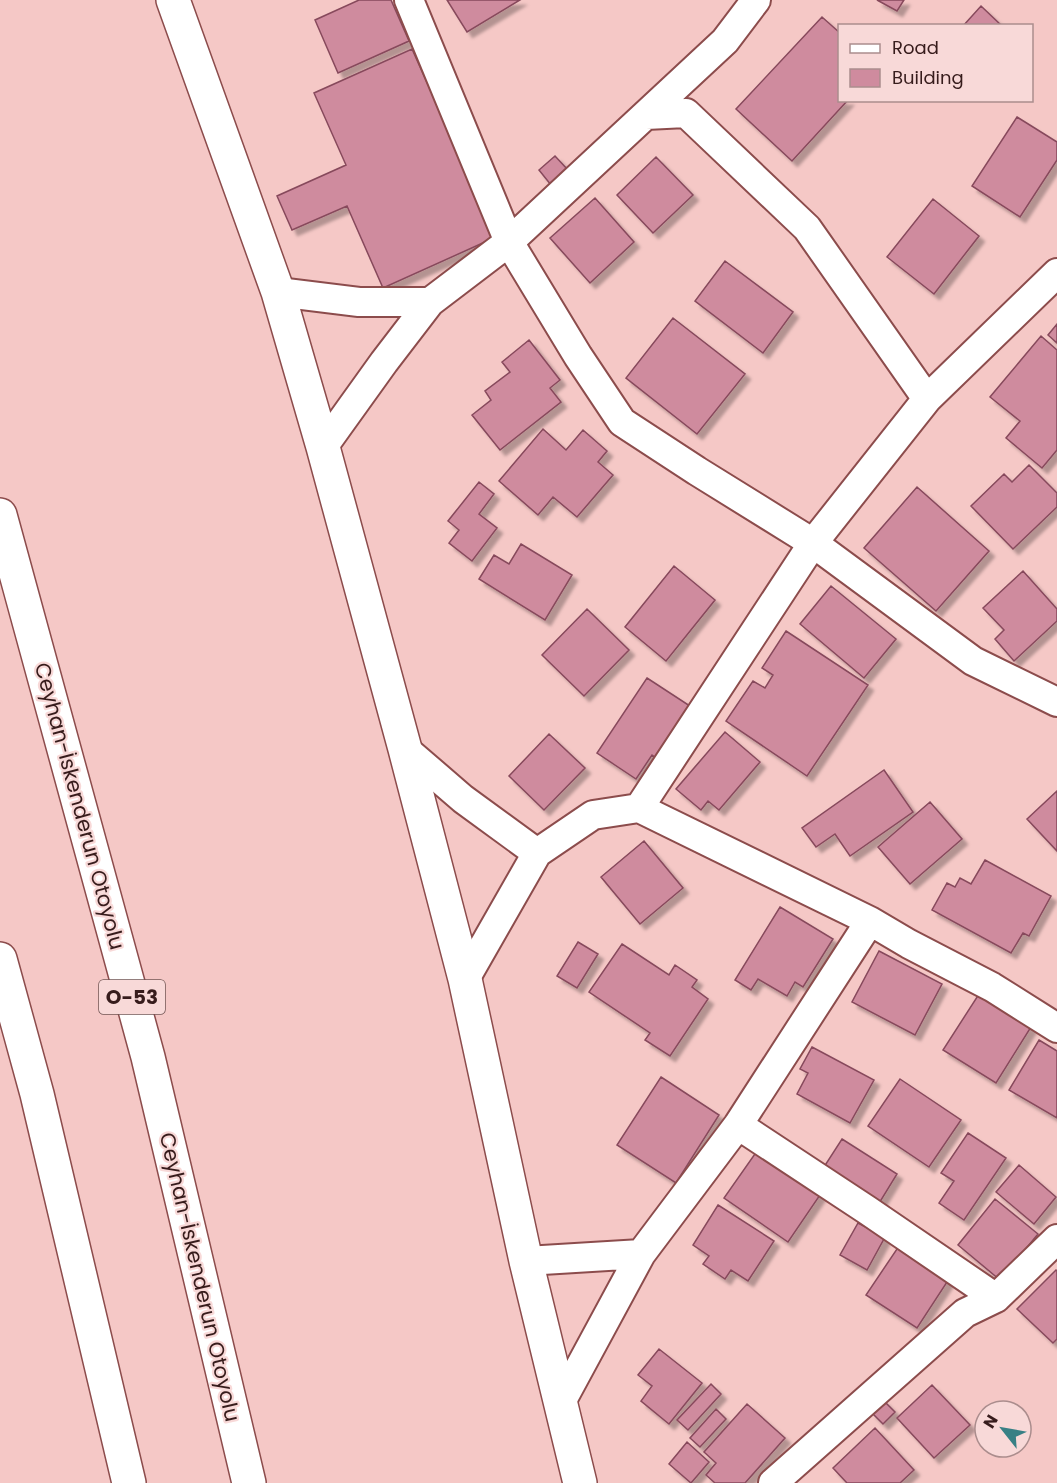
<svg xmlns="http://www.w3.org/2000/svg" width="1057" height="1483" font-family="Poppins,sans-serif">
<style>
.building{fill:#cf8b9e;stroke:#87495c;stroke-width:1.5;filter:url(#shadow)}
.lines{fill:none;stroke-linecap:round;stroke-linejoin:round}
.minor-casing{stroke:#8c4c4c;stroke-width:32}
.tertiary-casing{stroke:#8c4c4c;stroke-width:36}
.motorway-casing{stroke:#8c4c4c;stroke-width:36}
.minor{stroke:#fff;stroke-width:28}
.tertiary{stroke:#fff;stroke-width:33}
.motorway{stroke:#fff;stroke-width:33}
.labels{text-anchor:middle;dominant-baseline:central;stroke-width:4.5;stroke-linejoin:round;paint-order:stroke}
.shield{fill:#f8d9d8;stroke:#715554;stroke-width:1.5}
.shield-label{font-size:20px;font-weight:bold;fill:#371c1c}
.street-label{font-size:21px;fill:#371c1c;stroke:#f8d9d8}
</style>
<defs>
<filter id="shadow"><feDropShadow dx="5.5" dy="5.5" stdDeviation="1.5" flood-color="#0004"/></filter>
</defs>
<rect width="100%" height="100%" fill="#f5c8c6"/>
<path class="building" d="M 359,0 L 391,0 L 409,41 L 338,73 L 315,20 Z
M 447,0 L 520,0 L 467,32 Z
M 877,0 L 904,0 L 897,11 Z
M 981,6 L 1002,26 L 963,26 Z
M 822,17 L 840,33 L 840,100 L 848,100 L 792,161 L 736,109 Z
M 412,49 L 496,237 L 383,288 L 347,206 L 292,230 L 277,196 L 346,165 L 314,93 Z
M 1017,117 L 1057,142 L 1057,160 L 1020,217 L 972,186 Z
M 555,156 L 568,170 L 551,185 L 539,170 Z
M 656,157 L 693,195 L 653,233 L 617,195 Z
M 595,198 L 634,242 L 590,283 L 550,238 Z
M 933,199 L 979,236 L 934,294 L 887,257 Z
M 725,261 L 793,312 L 763,353 L 695,301 Z
M 673,318 L 745,374 L 697,434 L 626,378 Z
M 1057,324 L 1057,343 L 1048,335 Z
M 1041,336 L 1057,350 L 1057,450 L 1042,468 L 1006,438 L 1020,421 L 990,397 Z
M 529,340 L 560,380 L 550,388 L 561,402 L 500,450 L 472,415 L 491,400 L 485,391 L 510,372 L 502,362 Z
M 543,429 L 566,450 L 583,430 L 607,451 L 598,462 L 613,475 L 577,517 L 553,497 L 538,515 L 499,481 Z
M 1029,465 L 1057,493 L 1057,507 L 1013,549 L 971,506 L 1004,474 L 1012,482 Z
M 479,482 L 494,494 L 479,514 L 497,528 L 472,561 L 449,543 L 459,530 L 448,521 Z
M 917,487 L 989,551 L 936,611 L 864,548 Z
M 521,544 L 572,575 L 545,620 L 479,579 L 494,555 L 509,564 Z
M 674,566 L 715,600 L 666,661 L 625,627 Z
M 1023,571 L 1057,609 L 1057,621 L 1014,661 L 995,639 L 1004,630 L 983,608 Z
M 831,586 L 896,639 L 864,678 L 800,624 Z
M 587,609 L 629,650 L 584,696 L 542,655 Z
M 786,631 L 868,685 L 807,776 L 726,721 L 753,681 L 765,688 L 773,675 L 762,668 Z
M 647,678 L 693,708 L 659,760 L 652,755 L 636,779 L 597,753 Z
M 725,732 L 760,762 L 719,810 L 708,801 L 701,810 L 676,789 Z
M 549,734 L 585,768 L 544,810 L 509,776 Z
M 884,770 L 913,812 L 850,856 L 835,834 L 816,847 L 802,828 Z
M 1057,791 L 1057,851 L 1027,819 Z
M 930,802 L 962,839 L 910,884 L 878,847 Z
M 644,841 L 683,888 L 640,924 L 601,877 Z
M 985,860 L 1051,896 L 1029,936 L 1023,933 L 1011,953 L 932,910 L 947,883 L 955,887 L 960,878 L 971,884 Z
M 780,907 L 833,939 L 803,987 L 795,982 L 787,996 L 758,979 L 751,990 L 735,980 Z
M 578,942 L 598,954 L 577,988 L 557,976 Z
M 622,944 L 669,975 L 675,965 L 697,980 L 692,987 L 708,999 L 670,1056 L 645,1040 L 650,1033 L 589,992 Z
M 879,951 L 942,984 L 915,1035 L 852,1002 Z
M 979,994 L 1031,1027 L 996,1083 L 943,1050 Z
M 1039,1040 L 1057,1051 L 1057,1118 L 1009,1090 Z
M 812,1047 L 874,1080 L 850,1123 L 797,1094 L 808,1073 L 800,1069 Z
M 661,1077 L 719,1115 L 676,1183 L 617,1145 Z
M 900,1079 L 961,1120 L 929,1167 L 868,1126 Z
M 968,1133 L 1006,1158 L 964,1220 L 939,1203 L 954,1181 L 941,1173 Z
M 842,1139 L 897,1174 L 878,1205 L 822,1170 Z
M 757,1151 L 820,1195 L 788,1242 L 724,1198 Z
M 1019,1165 L 1056,1197 L 1034,1224 L 996,1192 Z
M 995,1199 L 1038,1234 L 1000,1280 L 958,1245 Z
M 718,1205 L 774,1241 L 748,1281 L 731,1270 L 725,1279 L 703,1264 L 709,1256 L 693,1245 Z
M 858,1223 L 885,1237 L 867,1270 L 840,1255 Z
M 899,1246 L 949,1279 L 917,1328 L 866,1295 Z
M 1056,1270 L 1057,1271 L 1057,1339 L 1053,1343 L 1017,1309 Z
M 659,1349 L 702,1383 L 669,1424 L 641,1401 L 652,1386 L 638,1375 Z
M 711,1384 L 721,1394 L 688,1430 L 677,1420 Z
M 932,1385 L 970,1425 L 934,1458 L 897,1418 Z
M 883,1400 L 895,1412 L 883,1424 L 871,1412 Z
M 747,1404 L 785,1438 L 745,1483 L 715,1483 L 706,1475 L 716,1463 L 704,1452 Z
M 716,1409 L 726,1419 L 700,1447 L 690,1438 Z
M 875,1428 L 914,1470 L 900,1483 L 847,1483 L 833,1468 Z
M 687,1442 L 709,1462 L 691,1483 L 669,1464 Z"/>
<g class="lines">
<g class="minor-casing">
<path id="minor" d="M 409,0 L 509,242 L 578,356 L 622,422 L 697,471 L 813,543 L 973,661 L 1057,702
M 646,115 L 686,113 L 807,228 L 927,399
M 278,292 L 359,302 L 430,302
M 323,447 L 384,362 L 430,302 L 509,242 L 725,41 L 756,0
M 405,749 L 463,799 L 537,853
M 639,808 L 870,921 L 909,944 L 992,987 L 1057,1028
M 465,979 L 537,853 L 593,815 L 639,808 L 813,543 L 927,399 L 1057,273
M 738,1125 L 867,1210 L 996,1298
M 526,1261 L 641,1254
M 561,1402 L 641,1254 L 738,1125 L 870,921
M 773,1483 L 965,1313 L 996,1298 L 1057,1239"/>
</g>
<g class="tertiary-casing">
<path id="tertiary" d="M 173,0 L 278,292 L 323,447 L 405,749 L 465,979 L 526,1261 L 580,1483"/>
</g>
<g class="motorway-casing">
<path id="motorway" d="M 0,515 L 148,1057 L 249,1483
M 0,959 L 37,1094 L 129,1483"/>
</g>
<use href="#minor" class="minor"/>
<use href="#tertiary" class="tertiary"/>
<use href="#motorway" class="motorway"/>
</g>
<g class="labels">
<rect class="shield" x="99" y="980" width="66" height="34" rx="4.5"/>
<g class="shield-label">
<text x="132" y="997">O-53</text>
</g>
<g class="street-label">
<text transform="translate(80 806) rotate(75)">Ceyhan-İskenderun Otoyolu</text>
<text transform="translate(200 1277) rotate(77)">Ceyhan-İskenderun Otoyolu</text>
</g>
</g>
<rect x="838" y="24" width="195" height="78" fill="#f8d9d8" stroke="#ab8d8d" stroke-width="1.5"/>
<rect x="850" y="44" width="30" height="9" fill="#ffffff" stroke="#ab8d8d" stroke-width="1.5"/>
<text x="892" y="54" font-size="18" fill="#371c1c">Road</text>
<rect x="850" y="69" width="30" height="18" fill="#cf8b9e" stroke="#ab8d8d" stroke-width="1.5"/>
<text x="892" y="84" font-size="18" fill="#371c1c">Building</text>
<g transform="translate(1003 1429) rotate(301)"><circle r="28" fill="#f8d9d8" stroke="#ab8d8d" stroke-width="1.5"/>
<path d="M0-4.5L10 22L0 15L-10 22Z" fill="#388085"/>
<text y="-9" font-size="16" font-weight="bold" text-anchor="middle" fill="#371c1c">N</text>
</g>
</svg>
